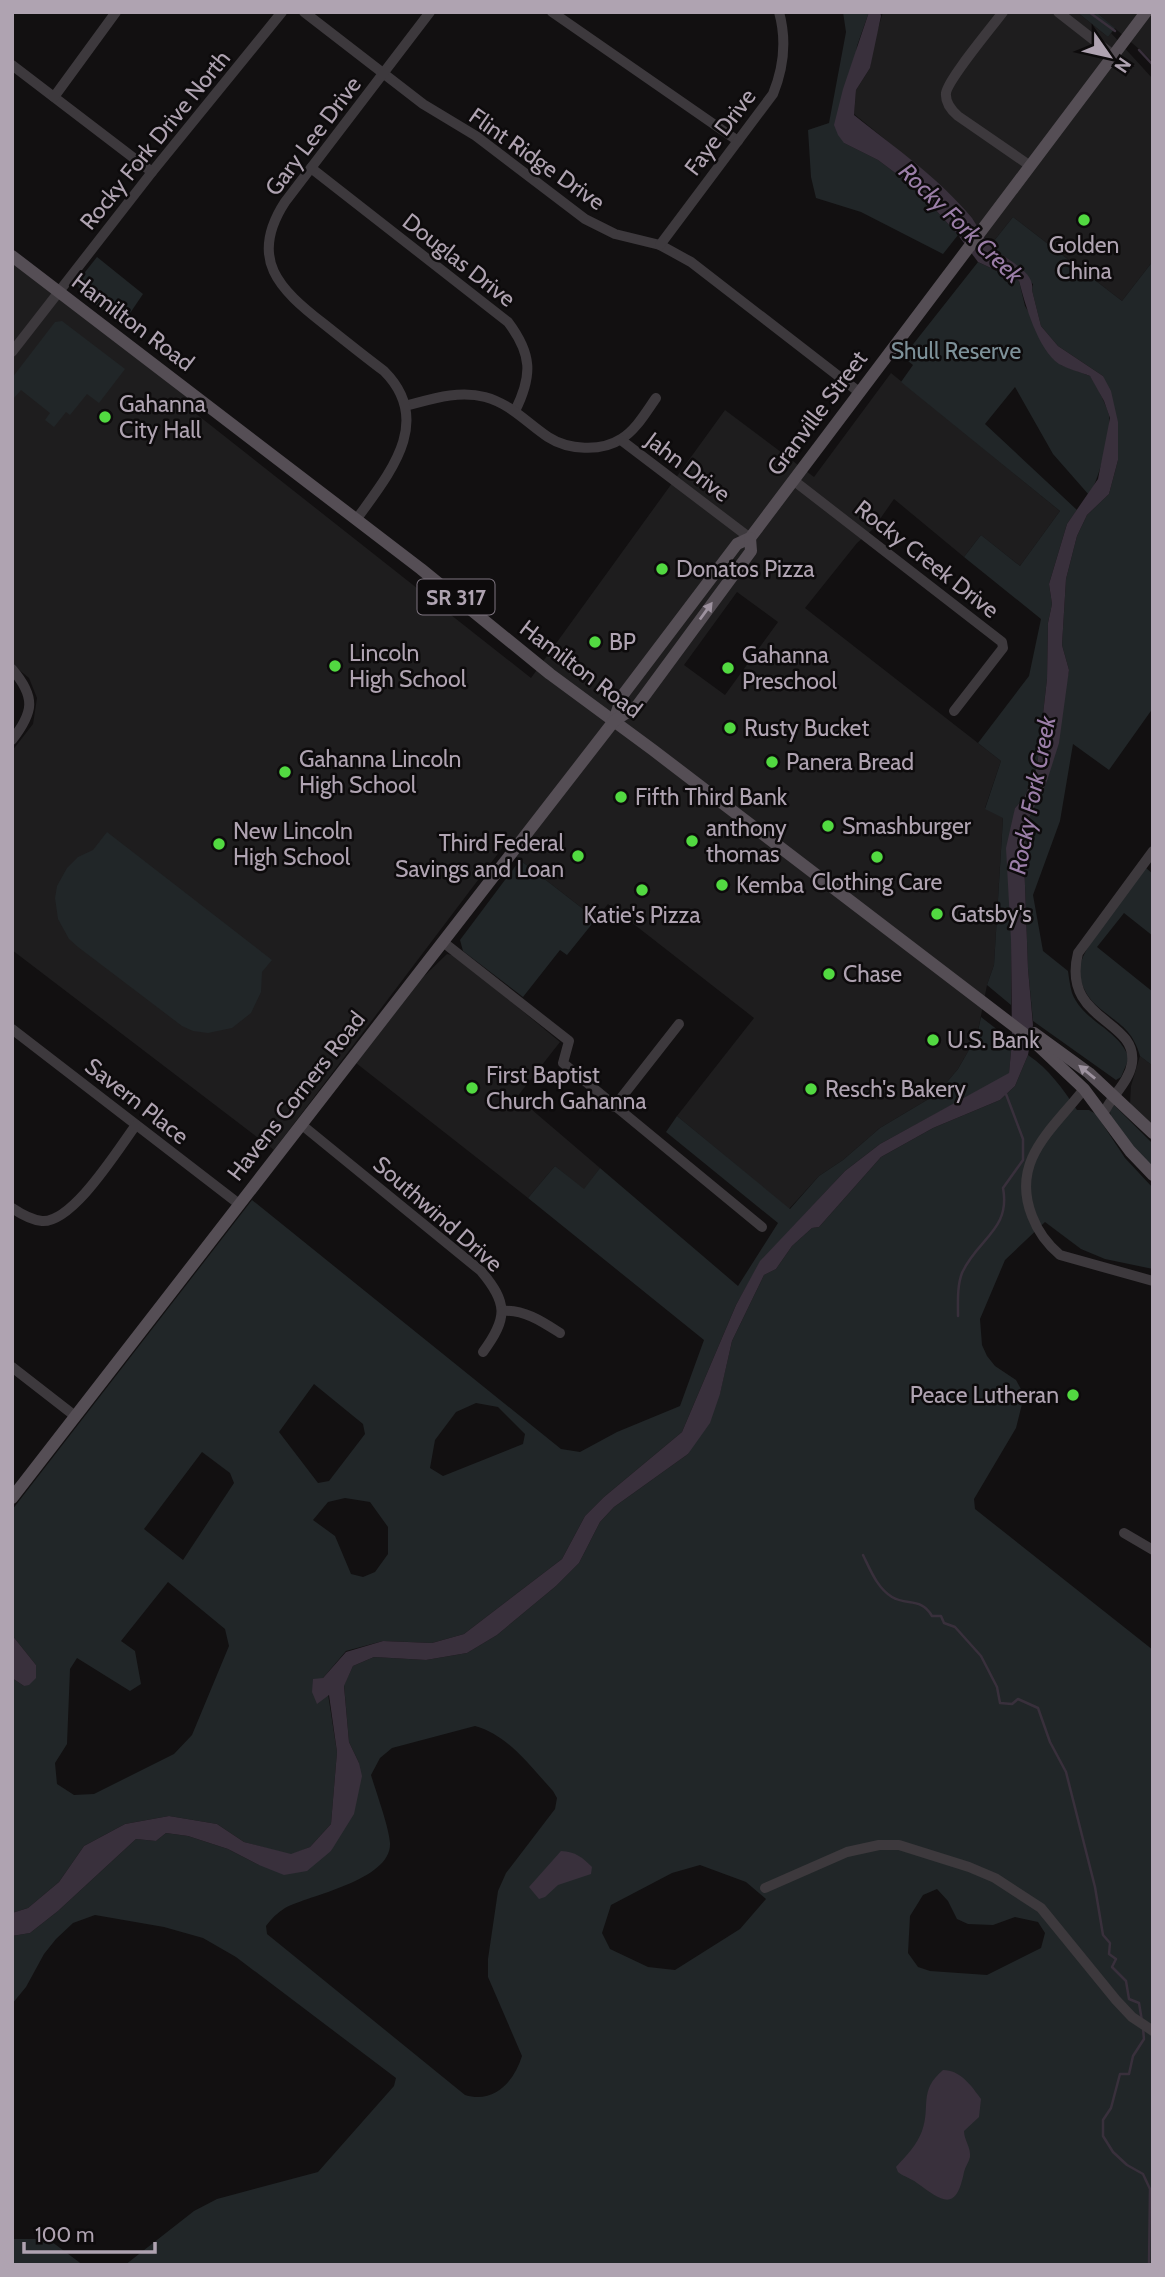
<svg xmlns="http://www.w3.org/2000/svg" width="1165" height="2277" font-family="Cabin,sans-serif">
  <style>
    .built { fill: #1e1d1e; fill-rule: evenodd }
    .green { fill: #212628; fill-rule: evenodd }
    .water { fill: #39303c }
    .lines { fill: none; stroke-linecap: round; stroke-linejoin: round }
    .stream { stroke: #39303c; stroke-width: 2.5 }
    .minor { stroke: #3d393d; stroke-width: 10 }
    .major { stroke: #554e55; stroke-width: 12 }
    .oneway { fill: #9d929f }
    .poi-dot { fill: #52d941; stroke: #0d0b0c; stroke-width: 2.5 }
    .labels { text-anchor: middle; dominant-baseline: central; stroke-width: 5; stroke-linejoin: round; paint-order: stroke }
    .shield { fill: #0d0b0c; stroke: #7e7580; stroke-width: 2 }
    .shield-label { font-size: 21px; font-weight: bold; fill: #afa3b1 }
    .street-label { font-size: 23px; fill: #afa3b1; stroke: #0d0b0c }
    .poi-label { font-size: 23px; fill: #afa3b1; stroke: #0d0b0c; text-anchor: start }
    .park-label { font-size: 23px; fill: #7d9199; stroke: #0d0b0c }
    .water-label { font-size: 24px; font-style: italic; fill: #9b7ea8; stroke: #0d0b0c }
  </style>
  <rect width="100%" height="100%" fill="#121011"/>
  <!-- built -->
  <g class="built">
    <path d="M883,12H1077L1108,37L1111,33L1153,79V261L1122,301L1013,217L990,246L971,218L903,154L854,114L856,90L870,68L874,42Z"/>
    <path d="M1096,12H1153V62L1139,49Z"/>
    <path d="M12,251L199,396L190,409L531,678L725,410L814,477L891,373L1060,511L1020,566L981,535L964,557L894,499L873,529L857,543L805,608L1001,761L985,808L1003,817L994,965L987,985L977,1036L958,1069L937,1094L880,1128L843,1160L819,1176L789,1209L677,1116L754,1018L608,904L596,919L503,847L274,1150L12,950V751L33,724L37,698L29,678L12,664ZM737,592L778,622L725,695L684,665Z"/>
    <path d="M447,954L456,956L560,1042L517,1097L600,1168L584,1190L555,1166L528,1198L356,1063L418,982Z"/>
    <path d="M1140,1056L1153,1066V1129L1130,1104L1131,1086Z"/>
  </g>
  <!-- green -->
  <g class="green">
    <path d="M843,12H869L857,46L844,143L878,160L918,190L958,235L943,254L861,212L816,198L811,177L808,130L829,123L846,32Z"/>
    <path d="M1077,12H1096L1115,28L1108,37Z"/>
    <path d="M1013,217L1122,301L1153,261V708L1109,770L1073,744L1060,821L1033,895L1043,951L1068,971C1069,978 1070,986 1072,993C1084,1023 1118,1028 1129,1058L1121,1077L1116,1080L1033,1021L1028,969L1024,858L1028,820L1046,784L1069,670L1062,645L1066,579L1077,536L1087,515L1109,494L1118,460L1103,376L1058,346L1041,326L1032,290L1033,284L990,246Z"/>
    <path d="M97,257L143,294L122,325L79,291L78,281Z"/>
    <path d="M978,262L1019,281L1025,306L1061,365L1090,376C1095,382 1107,406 1109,415C1112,430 1098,483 1089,495L1053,454L1015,387L985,424L1077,510L1067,524L1049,584L1052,604L1048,623L1047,679L1037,767L1024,798L1015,808L1011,940V1005L987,985L994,965L1003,818L985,809L1001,761L978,743L1029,676L1041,619L964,557L981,535L1020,566L1060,511L901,382L913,365L903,357Z"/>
    <path d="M62,321L125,369L99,403L87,394L70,415L66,412L54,427L45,420L50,413L21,390L14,398L12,397V378L55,322Z"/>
    <path d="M107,832L272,960L262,972L261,992L251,1013L232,1028L208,1033L193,1031L182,1026L78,947L69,939L58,919L55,898L57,886L67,868L78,857L93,850Z"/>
    <path d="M520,860L596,919L567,955L560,950L523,997L463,951L460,940Z"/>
    <path d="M1146,868L1153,874V936L1124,913L1097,947L1153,992V1066L1140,1056C1132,1027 1116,1023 1096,1005C1086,996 1078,980 1080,966C1085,942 1130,890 1146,868Z"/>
    <path d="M981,1017L1012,1041L1009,1074L880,1144L845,1171L761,1261L736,1305L682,1432L604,1497L585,1516L562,1559L464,1634L432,1643L383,1641L346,1651L323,1678L317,1703L328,1694L337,1752L331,1824L310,1847L291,1855L244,1842L217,1824L169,1816L125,1824L84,1846L59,1882L28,1908L12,1913V1678L24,1686L36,1665L12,1635V1510L252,1200L561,1449L580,1452L617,1432L680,1406L704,1340L528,1198L555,1166L584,1189L600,1168L738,1286L778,1223L666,1132L677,1116L790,1209L819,1176L843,1160L880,1128L937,1094L958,1069L977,1036ZM314,1384L363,1424L365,1434L329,1481L318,1483L279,1432ZM476,1403L498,1407L525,1434L523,1444L443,1476L430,1468L435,1440L456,1412ZM202,1452L230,1473L234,1483L183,1560L144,1529ZM345,1498L370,1502L388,1527V1554L375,1572L363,1577L351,1574L335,1536L313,1520L328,1502ZM168,1582L225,1629L229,1646L192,1735L174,1754L94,1794L74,1795L57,1784L55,1763L67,1744L70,1669L77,1658L130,1691L141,1684L135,1651L121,1641Z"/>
    <path d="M1028,1055C1049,1069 1063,1089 1077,1110H1089L1096,1114L1125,1158L1153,1188V1269L1105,1259L1081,1249L1045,1222L1005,1260L980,1319L982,1345L987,1356L995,1366L1016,1380L1022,1391V1404L1016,1428L974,1499L975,1509L1153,1650V2265H125L194,2211L217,2199L318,2172L394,2086L396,2078L236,1957L203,1938L164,1927L95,1915L73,1923L56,1939L44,1954L26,1987L12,2004V1936L30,1933L58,1911L136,1839L156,1841L166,1833L188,1836L228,1849L259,1865L331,1851L359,1763L349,1742L344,1685L353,1666L374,1657L426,1660L467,1653L497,1635L556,1586L579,1563L600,1522L614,1507L688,1454L720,1393L732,1341L764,1275L776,1269L792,1246L812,1228L819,1227L881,1157L933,1128L1000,1100L1015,1086ZM475,1726C508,1735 530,1766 553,1791L557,1798L555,1809L506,1873L498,1891L488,1959V1977L522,2056C514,2082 494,2104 465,2095L267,1934L266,1926C271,1919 277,1913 285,1908C310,1895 392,1880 390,1843C389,1827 376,1792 371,1775L380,1758L392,1748ZM700,1865L746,1882L766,1899L740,1929L675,1970L648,1967L610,1949L602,1933L611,1905L672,1873ZM937,1889L948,1901L957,1919L968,1924L993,1925L1015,1917L1038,1922L1045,1933L1041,1948L987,1975L930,1971L918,1967L908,1953L910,1916L923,1895Z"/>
    <path d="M1114,1105L1153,1144V1174L1111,1120L1110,1111Z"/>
    <path d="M12,2239H48L83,2265H12Z"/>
  </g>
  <!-- water -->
  <g class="water">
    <path d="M869,12H880L881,16L870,68L856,90L854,115C894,147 939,178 972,218C978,227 983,237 990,245C1001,258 1036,270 1032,290L1041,326L1058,346L1103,376L1111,391L1118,422V460L1109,494L1087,515L1077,536L1066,579L1062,645L1069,670L1059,743L1046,784L1028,820L1024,858L1028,969L1033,1025L1028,1055L1015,1086L1000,1100L933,1128L881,1157L819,1227L812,1228L792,1246L776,1269L764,1275L732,1341L720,1394L710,1423L688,1454L614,1507L600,1522L579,1563L556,1586L497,1635L467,1653L426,1660L374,1657L353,1666L344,1686L349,1742L359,1763L362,1776L354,1814L331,1851L307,1871L284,1875L259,1865L228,1849L188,1836L166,1833L156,1841L136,1839L58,1911L30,1933L12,1936V1913L28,1908L59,1882L84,1846L125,1824L169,1816L217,1824L244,1842L291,1854L310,1847L331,1824L337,1752L329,1695L317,1704L312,1692L313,1679L323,1678L346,1652L383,1641L432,1643L464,1634L562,1559L585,1516L604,1497L682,1432L736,1305L760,1261L845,1171L880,1144L1009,1073L1012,1041L1011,940L1006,848L1015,808L1024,798L1037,767L1047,679L1048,623L1052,604L1049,584L1067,524L1098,479L1110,418L1104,401L1090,376C1080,372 1068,369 1059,364C1038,350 1025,304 1019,281L978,262L958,235L918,190L878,160L844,143L838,135L834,125L843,89Z"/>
    <path d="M12,1635L36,1665V1678L29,1685L24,1686L12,1678Z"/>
    <path d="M561,1851C576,1852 582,1857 592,1867L591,1874L558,1885L545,1897L539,1899L529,1887Z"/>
    <path d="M943,2070C960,2070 971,2085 981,2099L979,2117L964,2131C964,2140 971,2147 970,2157C969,2162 965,2167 964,2172C956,2213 942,2201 917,2183C911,2178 904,2177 898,2172L896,2167C906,2156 917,2145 922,2131C931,2107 918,2091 943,2070Z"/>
  </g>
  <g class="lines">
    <!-- stream -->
    <g class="stream">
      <path d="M1089,12L1115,31"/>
      <path d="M1139,50L1153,65"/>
      <path d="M958,1316C958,1302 957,1286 962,1273C977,1239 1011,1230 1003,1188L1023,1160V1139L1006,1094"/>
      <path d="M863,1555C870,1569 877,1588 892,1597C907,1606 921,1597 932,1616H941L944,1623L955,1627L981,1656L997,1687L1000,1703L1012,1704L1018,1699L1038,1708L1050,1742L1066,1772L1095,1887L1103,1935L1110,1943L1109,1954L1116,1959L1112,1967L1126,1981L1129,1999L1139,2003L1142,2021"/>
      <path d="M1143,2028L1144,2039L1133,2056L1129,2074H1120L1111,2108L1103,2120V2136L1113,2152L1127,2165L1143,2174L1150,2189L1149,2265"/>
    </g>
    <!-- minor -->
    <g class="minor">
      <path d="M304,12L423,104L476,136L585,219L615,234L660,245L691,262L859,392"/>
      <path d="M552,12L738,141"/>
      <path d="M1003,12C992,27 948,79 946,93C945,103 951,110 958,116L1029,165"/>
      <path d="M1058,12L1113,55"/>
      <path d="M12,65L152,172"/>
      <path d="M54,97L116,12"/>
      <path d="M311,168L508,322C532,354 533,375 515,411"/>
      <path d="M660,245L773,94C784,67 787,41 779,12"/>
      <path d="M12,352L152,172L282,12"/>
      <path d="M405,406C432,399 458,390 485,397C511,404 527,423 548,437C568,450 601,452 621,439C636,430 646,412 656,398"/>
      <path d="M621,440L750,538"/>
      <path d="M793,480L1002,642L1003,648L954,711"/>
      <path d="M356,520C388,475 435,422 384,371C364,356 344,340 324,324C279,289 248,259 285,202L430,12"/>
      <path d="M12,669C36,697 34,712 12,740"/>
      <path d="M443,942L569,1041L563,1063L762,1227"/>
      <path d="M12,1029L239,1204"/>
      <path d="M1084,1089C1053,1129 1010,1160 1032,1216C1038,1232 1047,1244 1060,1255L1153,1281"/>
      <path d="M614,1107L679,1024"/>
      <path d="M1103,1115C1110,1097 1129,1083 1132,1063C1138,1019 1061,1021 1078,953L1153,851"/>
      <path d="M302,1125L481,1271C508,1303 508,1318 483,1352"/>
      <path d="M12,1208C21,1214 31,1220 42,1221C73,1223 118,1149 136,1125"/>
      <path d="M502,1311C524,1309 543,1322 560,1333"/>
      <path d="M12,1367L75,1416"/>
      <path d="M1124,1533L1153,1550"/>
      <path d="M765,1888L847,1852L879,1845H899L969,1867L995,1878L1041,1908L1116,2000L1132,2017L1153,2031"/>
    </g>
    <!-- major -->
    <g class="major">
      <path d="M12,256L421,569L550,674L653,750L1031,1039L1084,1089L1130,1151L1153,1175"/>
      <path d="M614,721L622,696L737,544L750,538L1146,12"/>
      <path d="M1034,1033L1089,1073L1153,1133"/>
      <path d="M12,1498L614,721L637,706L751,551L750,538"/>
    </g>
  </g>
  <!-- one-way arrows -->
  <defs><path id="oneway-solid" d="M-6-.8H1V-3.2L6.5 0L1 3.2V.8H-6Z" transform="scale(1.75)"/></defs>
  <g class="oneway">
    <use href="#oneway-solid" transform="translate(706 611) rotate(-54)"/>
    <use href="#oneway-solid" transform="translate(1087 1072) rotate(-141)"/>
  </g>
  <!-- markers -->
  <g class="poi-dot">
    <circle cx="1084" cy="220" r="7"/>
    <circle cx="105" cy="417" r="7"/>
    <circle cx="662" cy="569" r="7"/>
    <circle cx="595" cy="642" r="7"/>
    <circle cx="335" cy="666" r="7"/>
    <circle cx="728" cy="668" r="7"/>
    <circle cx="730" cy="728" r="7"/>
    <circle cx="772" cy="762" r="7"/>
    <circle cx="285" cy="772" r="7"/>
    <circle cx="621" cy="797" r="7"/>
    <circle cx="828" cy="826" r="7"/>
    <circle cx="692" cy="841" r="7"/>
    <circle cx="219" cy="844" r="7"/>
    <circle cx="578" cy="856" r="7"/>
    <circle cx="877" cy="857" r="7"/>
    <circle cx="722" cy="885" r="7"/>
    <circle cx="642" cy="890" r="7"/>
    <circle cx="937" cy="914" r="7"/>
    <circle cx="829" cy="974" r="7"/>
    <circle cx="933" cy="1040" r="7"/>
    <circle cx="472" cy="1088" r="7"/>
    <circle cx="811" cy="1089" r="7"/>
    <circle cx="1073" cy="1395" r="7"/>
  </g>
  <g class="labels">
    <!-- shield labels -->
    <rect class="shield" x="417.5" y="579.5" width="77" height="35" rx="5"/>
    <g class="shield-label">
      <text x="456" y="597">SR 317</text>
    </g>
    <!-- street labels -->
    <g class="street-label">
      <text transform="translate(720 132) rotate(-53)">Faye Drive</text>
      <text transform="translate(313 136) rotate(-53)">Gary Lee Drive</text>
      <text transform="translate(155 140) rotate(-51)">Rocky Fork Drive North</text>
      <text transform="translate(537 159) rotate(35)">Flint Ridge Drive</text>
      <text transform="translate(459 260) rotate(38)">Douglas Drive</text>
      <text transform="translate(133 322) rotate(37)">Hamilton Road</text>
      <text transform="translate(817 413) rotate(-53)">Granville Street</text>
      <text transform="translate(688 467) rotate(37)">Jahn Drive</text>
      <text transform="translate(927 559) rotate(38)">Rocky Creek Drive</text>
      <text transform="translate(581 669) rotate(37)">Hamilton Road</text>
      <text transform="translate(296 1096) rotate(-52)">Havens Corners Road</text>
      <text transform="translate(137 1101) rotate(38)">Savern Place</text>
      <text transform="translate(438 1214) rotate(41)">Southwind Drive</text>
    </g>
    <!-- poi labels -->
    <g class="poi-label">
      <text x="1084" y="245" text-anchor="middle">Golden<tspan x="1084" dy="26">China</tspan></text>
      <text x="119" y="404">Gahanna<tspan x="119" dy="26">City Hall</tspan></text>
      <text x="676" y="569">Donatos Pizza</text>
      <text x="609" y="642">BP</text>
      <text x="349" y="653">Lincoln<tspan x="349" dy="26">High School</tspan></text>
      <text x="742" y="655">Gahanna<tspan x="742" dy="26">Preschool</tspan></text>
      <text x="744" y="728">Rusty Bucket</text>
      <text x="299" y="759">Gahanna Lincoln<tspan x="299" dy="26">High School</tspan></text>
      <text x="786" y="762">Panera Bread</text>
      <text x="635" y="797">Fifth Third Bank</text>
      <text x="842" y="826">Smashburger</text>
      <text x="706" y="828">anthony<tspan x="706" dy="26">thomas</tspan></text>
      <text x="233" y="831">New Lincoln<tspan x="233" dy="26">High School</tspan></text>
      <text x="564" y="843" text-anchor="end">Third Federal<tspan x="564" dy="26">Savings and Loan</tspan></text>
      <text x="877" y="882" text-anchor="middle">Clothing Care</text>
      <text x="736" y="885">Kemba</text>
      <text x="951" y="914">Gatsby's</text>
      <text x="642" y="915" text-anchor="middle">Katie's Pizza</text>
      <text x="843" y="974">Chase</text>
      <text x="947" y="1040">U.S. Bank</text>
      <text x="486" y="1075">First Baptist<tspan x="486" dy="26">Church Gahanna</tspan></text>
      <text x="825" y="1089">Resch's Bakery</text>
      <text x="1059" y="1395" text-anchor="end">Peace Lutheran</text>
    </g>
    <!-- park labels -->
    <g class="park-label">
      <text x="956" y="351">Shull Reserve</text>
    </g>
    <!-- water labels -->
    <g class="water-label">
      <text transform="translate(961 223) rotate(44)">Rocky Fork Creek</text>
      <text transform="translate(1032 795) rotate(-79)">Rocky Fork Creek</text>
    </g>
  </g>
  <!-- border -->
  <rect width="1165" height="2277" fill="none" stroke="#afa3b1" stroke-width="28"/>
  <!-- north arrow -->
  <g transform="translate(1109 56) rotate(124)" stroke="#0d0b0c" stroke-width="5" paint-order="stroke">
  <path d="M0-5L12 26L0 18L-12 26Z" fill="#afa3b1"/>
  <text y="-10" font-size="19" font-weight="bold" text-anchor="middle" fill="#afa3b1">N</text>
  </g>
  <!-- scale -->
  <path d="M24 2242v10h131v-10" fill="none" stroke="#afa3b1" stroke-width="3.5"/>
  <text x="35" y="2242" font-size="21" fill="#afa3b1" stroke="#0d0b0c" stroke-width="5" paint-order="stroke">100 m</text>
</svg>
